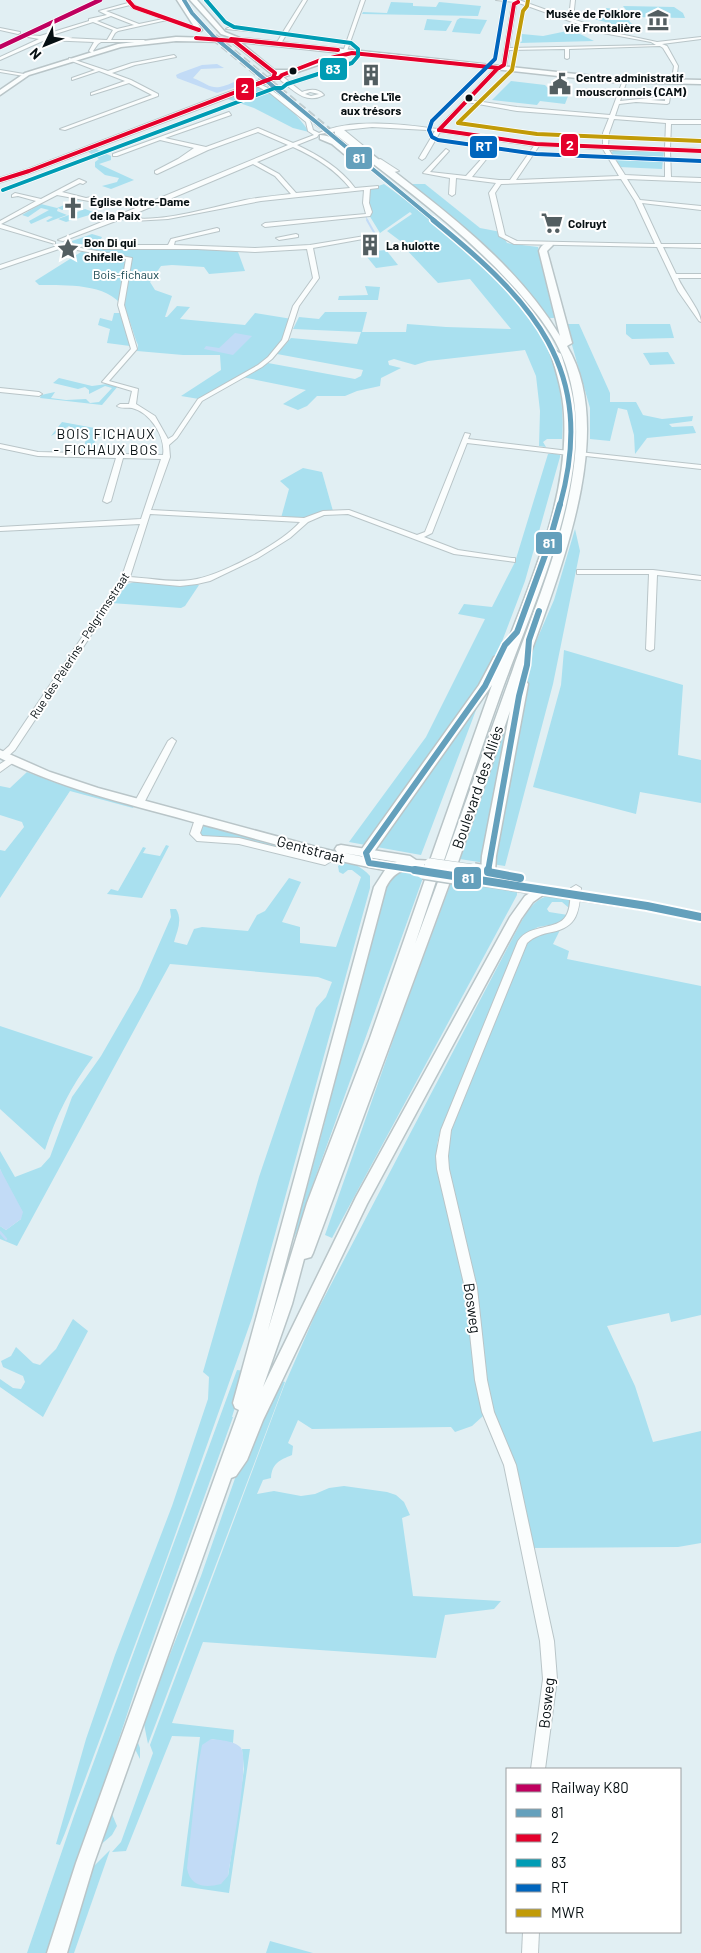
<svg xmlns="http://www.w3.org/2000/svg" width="701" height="1953" font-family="Barlow,sans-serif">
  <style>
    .green { fill: #a9e0ef }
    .water { fill: #c2dbf6 }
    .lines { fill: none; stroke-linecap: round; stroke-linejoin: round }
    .stream-far2 { stroke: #c2dbf6; stroke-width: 1 }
    .stream-far1 { stroke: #c2dbf6; stroke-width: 2 }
    .stream { stroke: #c2dbf6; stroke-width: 2.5 }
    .highway-tunnel { stroke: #c0ced1; stroke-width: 8; stroke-dasharray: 8 4; stroke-linecap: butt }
    .minor-casing { stroke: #b9c5c8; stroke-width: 2 }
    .major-casing { stroke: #b9c5c8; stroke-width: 3 }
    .highway-casing { stroke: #b9c5c8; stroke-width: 3 }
    .minor { fill: #fafdfd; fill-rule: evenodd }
    .major { fill: #fafdfd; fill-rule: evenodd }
    .highway { fill: #fafdfd; fill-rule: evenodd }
    .major-bridge-far1-casing { stroke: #b9c5c8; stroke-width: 12; stroke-linecap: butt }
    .major-bridge-casing { stroke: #b9c5c8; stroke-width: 16; stroke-linecap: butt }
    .major-bridge-far1 { stroke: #fafdfd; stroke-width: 11 }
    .major-bridge { stroke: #fafdfd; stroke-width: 13 }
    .bus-1-far3-casing { stroke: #fff; stroke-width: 5.5 }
    .bus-1-far2-casing { stroke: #fff; stroke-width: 8 }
    .bus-1-far1-casing { stroke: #fff; stroke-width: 9 }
    .bus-1-casing { stroke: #fff; stroke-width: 12 }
    .bus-2-casing { stroke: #fff; stroke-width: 5.5 }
    .bus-3-casing { stroke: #fff; stroke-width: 5.5 }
    .bus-4-casing { stroke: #fff; stroke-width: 5.5 }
    .bus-5-casing { stroke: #fff; stroke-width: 5.5 }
    .bus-1-far3 { stroke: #64a0bc; stroke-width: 4 }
    .bus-1-far2 { stroke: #64a0bc; stroke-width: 5 }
    .bus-1-far1 { stroke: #64a0bc; stroke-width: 6 }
    .bus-1 { stroke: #64a0bc; stroke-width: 8 }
    .bus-2 { stroke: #e4002b; stroke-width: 4 }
    .bus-3 { stroke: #009cb4; stroke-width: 4 }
    .bus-4 { stroke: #0065bd; stroke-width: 4 }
    .bus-5 { stroke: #c19b08; stroke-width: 4 }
    .rail-1-casing { stroke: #fff; stroke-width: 6 }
    .rail-1 { stroke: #bf005f; stroke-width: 4.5 }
    .bus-dot { fill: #071013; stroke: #fff; stroke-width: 2 }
    .labels { text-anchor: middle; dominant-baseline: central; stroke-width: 4; stroke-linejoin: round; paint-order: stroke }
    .far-poi-label { font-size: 12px; font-weight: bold; fill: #071013; stroke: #fff; text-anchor: start }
    .far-park-label { font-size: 12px; fill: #184752; stroke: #fff }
    .far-street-label { font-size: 12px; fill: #071013; stroke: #fff }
    .far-neighbourhood-label { font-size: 14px; letter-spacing: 1px; fill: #071013; stroke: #fff }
    .street-label { font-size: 15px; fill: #071013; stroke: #fff }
    .line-badge { stroke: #fff; stroke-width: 2 }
    .badge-label { font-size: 14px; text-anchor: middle; font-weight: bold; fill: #fff }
  </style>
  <rect width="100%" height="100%" fill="#e1eff3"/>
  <!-- green -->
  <g class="green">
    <path d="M391,2L413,3V6L436,7L439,2L481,6L478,16L362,14L363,12L387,13Z"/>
    <path d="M623,6L674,7L683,13L685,18L632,17Z"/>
    <path d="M606,8L624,10L630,22L638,29C624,28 609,23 594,19L598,12Z"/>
    <path d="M460,18L487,20L480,34L452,32L457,20Z"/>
    <path d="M427,19L452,21L446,31L424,30Z"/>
    <path d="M572,30L594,41L520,43L522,41V34L543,36Z"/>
    <path d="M511,81L545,85L548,88L570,91L565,104L540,101L537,105L492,100Z"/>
    <path d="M254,87C271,87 301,118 309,132L293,128L254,108L225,98Z"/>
    <path d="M94,148L111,156V160L99,164L134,180L111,189L102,186L117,182L119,178L105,175L95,167V162L99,159L87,151Z"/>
    <path d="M614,150L664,151L662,169L619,167L611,153Z"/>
    <path d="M384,184C436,221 501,277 537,330C558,361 565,403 562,439H547L543,442L546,447L539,446L540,411L536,376L525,350L428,361L415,365L394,359L388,361L389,365L401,368L381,378L380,386L357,391L345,396H317L307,406L298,410L283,404L306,390L242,377L268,363L355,379L361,376L363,370L277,354L291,338L357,344L361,332L293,329L299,317L319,319L325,312H367L362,332H406L407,324L446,327L511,329L470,279L438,283L404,247L441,248L438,244L403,243L387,231L412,214L410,212L380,233L369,215L372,211L368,203L370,189Z"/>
    <path d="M406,184H425L480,228L501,232L507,243L538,247L556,318H549L522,283L477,242Z"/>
    <path d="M76,200L83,202L62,210L58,208L57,211L67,215L48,222L46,221L53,217L49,216L31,224L29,221L49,210L41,208L28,217L22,215L41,204L57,208Z"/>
    <path d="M85,209L96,213L66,222L58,219Z"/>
    <path d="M92,234L102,237L98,245H76L72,242V241Z"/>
    <path d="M89,247C139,250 188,246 238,252L245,271L209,274L204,267L172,265L161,266L150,282L155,290L172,296L165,317H167L177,306L190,307L180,319L245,325L255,313L292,319L279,346L264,362L199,399L181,396L221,370L220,355H183L137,351L138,345C133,334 130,318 124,308C106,282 67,286 39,285L35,281Z"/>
    <path d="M386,250L398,265L376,268L363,252Z"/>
    <path d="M365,286L380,287L378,300H338L339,296L368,295Z"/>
    <path d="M114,313H120L130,346L107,343L110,329L98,325L100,318L112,321Z"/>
    <path d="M566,324H579L610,393V402H636L643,415L662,419L693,416L692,421L669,424L672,427L693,426L696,433L647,438L635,454L634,435L627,410L618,408L610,441L590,439V408Z"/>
    <path d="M626,324H670L674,338L632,339L626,334Z"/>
    <path d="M668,352L675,364L650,365L643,353Z"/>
    <path d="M59,378L92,386L107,384L118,386L102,405L40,398L41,395L55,392L51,398L66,400L86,399L90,403L99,402L112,388L105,386L89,394V390L85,387L78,389L53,383Z"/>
    <path d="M62,422L100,429L90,453H65V451L83,448L87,437L69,426L51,436Z"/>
    <path d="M553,453L560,455V457L525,581L421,855L349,842L426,737L485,619L458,614L464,604L492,607L515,562L548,454Z"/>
    <path d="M303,468L322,472L333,511L302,519L281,518L289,489L280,481Z"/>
    <path d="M575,529L580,551L553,684L505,866L453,858L489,750L554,600Z"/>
    <path d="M137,581L199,585L185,606L181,608L111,603L128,584Z"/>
    <path d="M564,650L683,685L678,755L701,760V803L640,792L636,814L533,787L561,685Z"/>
    <path d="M27,772L59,784L134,806L133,808L70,791L0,898V850L5,851L24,827L22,822L0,815V786L10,788Z"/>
    <path d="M202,825L337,860L336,863L254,843L201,838L197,829Z"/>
    <path d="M166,845L169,846L142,898L107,894L111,889L118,891L143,847L146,848L143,853L160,856Z"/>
    <path d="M343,862C354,863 362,867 370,876V888L252,1318L163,1569L65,1833L60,1845L56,1844L86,1739L115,1655L172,1506L208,1399L209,1377L203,1372L259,1177L316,1008L326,997L332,982L318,977L170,964L17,1246L0,1239V1226L6,1230L21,1219L0,1169V1151L15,1177L41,1167L50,1157L72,1097L101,1056L139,990L171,917L170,909H176C183,920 177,931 174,942L187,945L194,929L202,927L248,931L257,915L265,911L289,878L301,882L282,922L300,927V943L336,947L361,877L352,870H348L343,874L339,872L338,866Z"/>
    <path d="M399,871L424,875L304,1209L305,1212L292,1243L320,1140L385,886L392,873Z"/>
    <path d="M452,880L511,889L517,892V895L332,1238L325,1235L398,1026Z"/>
    <path d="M547,896L569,899L571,904L569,908L562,902H552L547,909L549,912L568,915L562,923L538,927L524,935L440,1132L437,1144L454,1224L483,1416L472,1426L455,1432L451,1427L312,1429L298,1420L288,1443L293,1446L292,1455C280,1460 272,1463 271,1478L263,1480L257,1494L274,1491L301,1496L315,1494L329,1488L344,1486L387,1492L396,1495L404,1502L410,1515L402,1518L413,1596L501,1601L494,1609L445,1615L436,1658L203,1642L172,1723L234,1730L233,1743L211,1739L228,1876L244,1769L242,1749H250L229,1893L181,1886L200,1737L172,1736L126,1851L112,1852L121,1842L153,1753L150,1745L284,1386L315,1315L521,922C528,910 533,901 547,896Z"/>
    <path d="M560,930L553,944L569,951L567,959L701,986V1315L671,1322L669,1313L607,1326L635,1386L653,1442L701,1431V1543L678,1547L531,1548L489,1403L450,1180L447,1146L452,1129L528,941L540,933Z"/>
    <path d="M0,1026L93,1057C71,1086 56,1116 45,1150L0,1109Z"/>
    <path d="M73,1319L88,1331L43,1417L0,1387V1379L13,1388L21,1389L25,1382L23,1376L3,1367L1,1361L11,1356L16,1347L33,1363L40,1365L56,1349Z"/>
    <path d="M237,1370L246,1371L232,1417H233L138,1681L94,1815L46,1953H27L74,1816Z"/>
    <path d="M277,1380L285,1382L148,1744L144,1724L151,1702L201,1576L240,1464Z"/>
    <path d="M137,1740L140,1748V1759L135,1749L112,1814L117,1826L112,1835L98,1847Z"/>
    <path d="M110,1850L74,1953H65L92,1868Z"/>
    <path d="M270,1941L313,1953H266Z"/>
  </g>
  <!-- water -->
  <g class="water">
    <path d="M217,64L224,68L201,69L193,78C212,86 212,92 234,82L242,85L217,93L177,78L176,75L180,73L202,65Z"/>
    <path d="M235,333L252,336L233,355L204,349L206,346L219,348Z"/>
    <path d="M0,1169L23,1212L21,1219L6,1230L0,1226Z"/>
    <path d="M211,1739C219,1740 236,1741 241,1748C250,1763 231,1854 228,1876L221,1884C205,1888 190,1887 187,1868L198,1766L202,1745Z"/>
  </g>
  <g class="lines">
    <!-- stream-far2 -->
    <path class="stream-far2" d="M366,217L368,221"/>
    <!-- stream-far1 -->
    <path class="stream-far1" d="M367,220L375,234"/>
    <!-- stream -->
    <path class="stream" d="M0,1232L6,1239"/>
    <!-- highway-tunnel -->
    <path class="highway-tunnel" d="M214,37L332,134"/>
    <!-- minor casing -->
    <g class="minor-casing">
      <g id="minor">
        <path d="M126,0H130L136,6L201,30L197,31L167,20L118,31L115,33L111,40H145L143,42H101L98,44L93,51L94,52L92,53L89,51L94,42L45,40L0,60V57L39,39L28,37V35L40,36L89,21V19L107,15L99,11L128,3ZM130,5L132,8L163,19L139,24L106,11ZM111,16L134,25L117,29L97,21ZM93,22L113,30L107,40L46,37Z"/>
        <path d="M303,0H307L280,45L276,44L282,34L226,29L228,28L283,32Z"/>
        <path d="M361,0H365L347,51L343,52Z"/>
        <path d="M496,0H519L569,18L571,0H575L573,19L606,31L657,42L701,37V39L662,44L667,46L678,66L676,80L674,81L672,80L674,66L663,48L660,46L569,49V58L567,59L565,58V49L509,50L506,66L499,70L469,100L517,107L610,115L623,80L625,79L627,80L620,101L668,96L670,97L669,103L667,104L636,102L619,104L615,116L669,120H701V124H671L670,148L701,149V153L670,151L671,177L701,178V182L627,179L640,200L701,206V210L642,203L661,244H701V248L663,247L676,274H701V278H678C683,290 701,311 701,322L699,321L678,291L657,247L514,244L499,236L489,193L496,183L456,178L455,194L452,196L449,194L450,178L423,173L446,149L449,151L448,152L430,172L466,176L485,155L488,157L472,177L499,180H510L534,146L440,132L425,158L422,160L419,158L435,131L427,130L372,127L344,130L366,148V150L364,151L339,131L319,134L317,137L297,145C320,156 340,168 355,188L378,186V188L370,189L369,203L372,212L370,216L265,227L262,225L265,223L366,214L363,203L364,190L261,201L168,219L133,221L121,219L63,241L58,240L288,145L258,132L208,150L157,174L155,173V171L178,159L194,148L160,140L117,156H113V154L229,112L231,115L165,138L206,147L258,128L293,143L314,135L308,131L306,122L270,93L255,85V83C267,84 300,110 309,119C311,122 312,126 313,130L319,133C351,118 402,124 437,129L495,68L502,64L512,4L515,2ZM519,3L603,33L651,42L656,45L509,48L516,5ZM665,99V101L651,100ZM467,102L517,111L609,118L603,133V146L533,142L441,129ZM614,119L666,123L665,148L608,146L609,133ZM539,146L603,149L619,176L516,180ZM293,147C315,157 335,169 350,188L296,193L279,174L257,162ZM609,150L665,151V177L625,175ZM253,164L275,176L291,194C275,196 260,197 245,200C212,207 159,224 127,217ZM621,179L635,201L655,244L517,241L505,235L495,193L501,184Z"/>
        <path d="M0,28L20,32V33L18,34L0,30Z"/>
        <path d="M174,55L176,57L135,65L112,73L131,80L158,94V96L65,130L60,129L152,95L129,83L91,95V93L125,81L99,71L72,80V78L95,70L69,60V58L108,71L132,63Z"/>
        <path d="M0,70L24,74L26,75L24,76L0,72Z"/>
        <path d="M278,76H282L302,92C310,89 318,88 324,95C305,105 293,90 278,78ZM310,92L319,94L311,96L305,94Z"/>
        <path d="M380,159L382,160L399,171L394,172L378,162V160Z"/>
        <path d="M79,179L86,182L83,184L80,183L62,192L86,198L92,197L93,198L89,201L57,195L1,224L55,242V244L0,228V221L36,201L18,196L12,197V195L15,193L41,199Z"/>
        <path d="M217,228L219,229V231L175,241L174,245L255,248L310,245L371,235L374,237L313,248L319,278L299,306L288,340L272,359L262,367L202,401L177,438L169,445L170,457L151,510L304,518L323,511L349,510L417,535L425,532L465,433L470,434L468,439L569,451L572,453L569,455L467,443L432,533L424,537L458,550L512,558H515V562L454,554L348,514L324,515L308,522L290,538L258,558L210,581L197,584L180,586L127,581L15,750L6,758H0V754L9,746L121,579L140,524L0,531V527L141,519L161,459L123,458L111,501L107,503L103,501L116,458L38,456L0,448V444L38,452L163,455C166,437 150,412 132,408C126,407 122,409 117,406L120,404H129L132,391L102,382L131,349L118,305L126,259L77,250L66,244L69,242L81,248L132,258L124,305L137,349L109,381L138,389L136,404L155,416L168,439L173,436L198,399L258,365L268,357L282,340L293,306L313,278L307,249L255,252L197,249H103L100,247L103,245H168L171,239ZM150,514L300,522C282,543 219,577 191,580C171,583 150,578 130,577Z"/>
        <path d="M296,234L298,235V237L279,240L276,238Z"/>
        <path d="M60,245L62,246V248L0,269V265Z"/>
        <path d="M0,388L39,392L42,394L39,396L0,392Z"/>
        <path d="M579,452L701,465V469L577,455V453Z"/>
        <path d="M577,570H653L701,576V580L657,575L654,649L650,651L646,649L649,574H577Z"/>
        <path d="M172,738L176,741L144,803L142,805H136L134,803L168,741Z"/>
        <path d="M11,757L15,760L14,762L0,772V764Z"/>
        <path d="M200,816L205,819L200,833L202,836L239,838L325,859L330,862L325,865L239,844L197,841L190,834L195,819Z"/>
        <path d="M576,885L581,888C579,911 578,927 552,932C542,934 535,936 527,943L451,1130L448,1156L449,1169L477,1288L487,1380L494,1412L516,1465L554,1641L557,1679L545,1769H531L543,1679L540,1641L504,1465L482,1412L475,1380L465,1288L437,1169L436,1156L441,1130L518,941C530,923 557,931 566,916C571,908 570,897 571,888Z"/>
        <path d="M523,1932H539L538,1953H522Z"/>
      </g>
    </g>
    <!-- major casing -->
    <g class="major-casing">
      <g id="major">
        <path d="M176,37L250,39L613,78L701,80V84L613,82L347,53V55L274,80L31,172L0,182V178L27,170L272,76V74L232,42L176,41L121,47L29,75L0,95V90L25,73L118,44ZM240,42L250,43L343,53L290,70H274Z"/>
        <path d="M0,750L50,772L98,788L320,848L337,852L335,849L337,846L341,845L410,856L416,860L434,861L435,865L440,869L415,944L442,871L448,867L454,871L313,1253L311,1257L304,1259L292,1304L263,1387L356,1197L510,917L525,896L530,893L461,882L455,878L457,875L461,874L647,902L701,913V921L647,910L543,895L533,902L521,919L367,1204L263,1420L247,1460L236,1476L231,1478L94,1863L67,1953H47L76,1863L239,1410L235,1408L233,1403L374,887L385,870C323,859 262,840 201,824C133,805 64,790 0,758ZM344,853L397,862L394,863ZM429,868L370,1038L307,1203L268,1330L386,887C396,868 408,868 429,868Z"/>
      </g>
    </g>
    <!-- highway casing -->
    <g class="highway-casing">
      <g id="highway">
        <path d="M177,0H183L202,30L201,31H197Z"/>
        <path d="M190,0H197L225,32L242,39V41L221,34Z"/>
        <path d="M335,130H341C418,192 508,250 560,336L539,251C541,245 546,242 552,243L553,245L547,251L572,343L567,346C621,436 552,590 521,680L526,681L528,684L496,856L495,872L493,875H483L481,872L482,856L510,711L455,871L453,874H443L441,871C465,805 488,738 512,672C545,577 603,455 562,355C554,336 540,317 526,301C472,236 401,186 335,134Z"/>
        <path d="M320,135C332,135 343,144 351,152L344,154L332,144L320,139Z"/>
        <path d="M556,351L561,354C567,373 573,392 575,413C582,502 531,610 501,693C480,751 461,810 441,869L439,872H429L427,869L492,685L371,856H361L359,853L361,850L479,685L494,657H502C531,580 569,498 564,414C563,393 557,374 551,354Z"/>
      </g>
    </g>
    <!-- minor -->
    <use href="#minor" class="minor"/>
    <!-- major -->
    <use href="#major" class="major"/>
    <!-- highway -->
    <use href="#highway" class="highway"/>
    <!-- major-bridge-far1 casing -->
    <g class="major-bridge-far1-casing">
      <path id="major-bridge-far1" d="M430,864L480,871"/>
    </g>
    <!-- major-bridge casing -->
    <g class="major-bridge-casing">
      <g id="major-bridge">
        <path d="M474,870L480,871"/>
        <path d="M423,872L461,878"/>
      </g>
    </g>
    <!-- major-bridge-far1 -->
    <use href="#major-bridge-far1" class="major-bridge-far1"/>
    <!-- major-bridge -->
    <use href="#major-bridge" class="major-bridge"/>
    <!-- bus-1-far3 casing -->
    <g class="bus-1-far3-casing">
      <path id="bus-1-far3" d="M184,0L192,13L214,37L435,221"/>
    </g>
    <!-- bus-1-far2 casing -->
    <g class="bus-1-far2-casing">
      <path id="bus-1-far2" d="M433,220C532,301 598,368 560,505"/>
    </g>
    <!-- bus-1-far1 casing -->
    <g class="bus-1-far1-casing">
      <g id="bus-1-far1">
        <path d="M423,871L369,863L366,853L485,686L505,645L517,632L547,550L560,504"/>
        <path d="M488,871L519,696L527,665L529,640L539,611"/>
      </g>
    </g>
    <!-- bus-1 casing -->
    <g class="bus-1-casing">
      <g id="bus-1">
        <path d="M415,870L647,906L701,917"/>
        <path d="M488,870V872L520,878"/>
      </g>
    </g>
    <!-- bus-2 casing -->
    <g class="bus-2-casing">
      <g id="bus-2">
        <path d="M128,0L134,7L199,30"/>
        <path d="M196,38L234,41L275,73L273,78L257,84"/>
        <path d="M231,39L338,50"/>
        <path d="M439,130L536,144L701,151"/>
        <path d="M439,130L497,69L504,65L514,4L518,2"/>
        <path d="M0,180L29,171L273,78H279L282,75L318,61L352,53L499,68"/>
      </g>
    </g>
    <!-- bus-3 casing -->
    <g class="bus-3-casing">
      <path id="bus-3" d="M3,190L275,88H282L287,84L352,63L358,56V49L351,43L234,27L225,22L206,0"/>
    </g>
    <!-- bus-4 casing -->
    <g class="bus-4-casing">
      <path id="bus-4" d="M505,0L495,59L432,121L429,130L432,137L438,140L536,154L701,161"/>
    </g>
    <!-- bus-5 casing -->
    <g class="bus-5-casing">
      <path id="bus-5" d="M528,0L527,6L523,11L512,70L458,123L537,134L701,141"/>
    </g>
    <!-- bus-1-far3 -->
    <use href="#bus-1-far3" class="bus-1-far3"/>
    <!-- bus-1-far2 -->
    <use href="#bus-1-far2" class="bus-1-far2"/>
    <!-- bus-1-far1 -->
    <use href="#bus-1-far1" class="bus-1-far1"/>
    <!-- bus-1 -->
    <use href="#bus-1" class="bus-1"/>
    <!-- bus-2 -->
    <use href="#bus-2" class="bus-2"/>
    <!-- bus-3 -->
    <use href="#bus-3" class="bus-3"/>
    <!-- bus-4 -->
    <use href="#bus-4" class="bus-4"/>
    <!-- bus-5 -->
    <use href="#bus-5" class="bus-5"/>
    <!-- rail-1 casing -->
    <g class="rail-1-casing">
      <path id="rail-1" d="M0,47L100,0"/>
    </g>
    <!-- rail-1 -->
    <use href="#rail-1" class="rail-1"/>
  </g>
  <!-- icons -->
  <defs>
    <g id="museum-bare" transform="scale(1.725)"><path d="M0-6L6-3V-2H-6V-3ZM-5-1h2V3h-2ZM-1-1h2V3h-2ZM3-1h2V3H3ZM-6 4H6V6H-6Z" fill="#535e61" stroke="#fff" stroke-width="2.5" paint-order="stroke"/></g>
    <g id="building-bare" transform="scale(1.725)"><path d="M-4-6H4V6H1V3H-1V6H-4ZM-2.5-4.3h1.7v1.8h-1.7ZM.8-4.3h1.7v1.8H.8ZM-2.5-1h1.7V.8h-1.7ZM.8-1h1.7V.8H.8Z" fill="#535e61" stroke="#fff" stroke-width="2.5" paint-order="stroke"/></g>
    <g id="civic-bare" transform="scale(1.725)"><path d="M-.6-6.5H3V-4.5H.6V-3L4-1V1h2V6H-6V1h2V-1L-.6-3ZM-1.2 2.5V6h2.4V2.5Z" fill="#535e61" stroke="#fff" stroke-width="2.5" paint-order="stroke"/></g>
    <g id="church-bare" transform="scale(1.725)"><path d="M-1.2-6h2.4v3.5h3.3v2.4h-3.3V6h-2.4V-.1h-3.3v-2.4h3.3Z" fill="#535e61" stroke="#fff" stroke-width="2.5" paint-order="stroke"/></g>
    <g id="supermarket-bare" transform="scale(1.725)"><path d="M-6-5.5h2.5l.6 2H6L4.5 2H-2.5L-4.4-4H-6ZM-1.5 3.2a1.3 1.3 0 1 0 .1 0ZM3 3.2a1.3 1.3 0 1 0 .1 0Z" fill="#535e61" stroke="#fff" stroke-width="2.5" paint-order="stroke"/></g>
    <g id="sight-bare" transform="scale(1.725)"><path d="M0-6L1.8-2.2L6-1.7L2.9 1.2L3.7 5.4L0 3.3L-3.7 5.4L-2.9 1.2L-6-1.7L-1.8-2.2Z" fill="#535e61" stroke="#fff" stroke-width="2.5" paint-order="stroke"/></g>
  </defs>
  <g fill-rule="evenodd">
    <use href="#museum-bare" x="658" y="20"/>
    <use href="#building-bare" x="371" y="75"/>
    <use href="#civic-bare" x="560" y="84"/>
    <use href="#church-bare" x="73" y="208"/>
    <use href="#supermarket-bare" x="552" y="223"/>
    <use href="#building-bare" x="370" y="245"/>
    <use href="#sight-bare" x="68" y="249"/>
  </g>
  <!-- markers -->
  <g class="bus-dot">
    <circle cx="293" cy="71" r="4.5"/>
    <circle cx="469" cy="98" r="4.5"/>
  </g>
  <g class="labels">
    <!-- far-poi labels -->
    <g class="far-poi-label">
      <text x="641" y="13" text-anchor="end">Musée de Folklore<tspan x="641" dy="14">vie Frontalière</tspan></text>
      <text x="576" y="77">Centre administratif<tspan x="576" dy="14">mouscronnois (CAM)</tspan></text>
      <text x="371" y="96" text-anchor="middle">Crèche L'île<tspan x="371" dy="14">aux trésors</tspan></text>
      <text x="90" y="201">Église Notre-Dame<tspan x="90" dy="14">de la Paix</tspan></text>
      <text x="568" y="223">Colruyt</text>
      <text x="84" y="242">Bon Di qui<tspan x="84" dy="14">chifelle</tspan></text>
      <text x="386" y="245">La hulotte</text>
    </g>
    <!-- far-park labels -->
    <g class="far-park-label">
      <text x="126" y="274">Bois-fichaux</text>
    </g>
    <!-- far-street labels -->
    <g class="far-street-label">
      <text transform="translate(79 645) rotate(-57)">Rue des Pèlerins - Pelgrimsstraat</text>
    </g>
    <!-- far-neighbourhood labels -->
    <g class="far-neighbourhood-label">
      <text x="106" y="433">BOIS FICHAUX<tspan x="106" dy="16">- FICHAUX BOS</tspan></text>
    </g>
    <!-- street labels -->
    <g class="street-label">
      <text transform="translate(477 787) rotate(-71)">Boulevard des Alliés</text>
      <text transform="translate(311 849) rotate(15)">Gentstraat</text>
      <text transform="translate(473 1308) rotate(82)">Bosweg</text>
      <text transform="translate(546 1703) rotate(-84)">Bosweg</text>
    </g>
  </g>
  <g class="line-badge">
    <rect x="319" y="57" width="29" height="24" rx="5" fill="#009cb4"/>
    <rect x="235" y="77" width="20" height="24" rx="5" fill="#e4002b"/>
    <rect x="560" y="133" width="19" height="24" rx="5" fill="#e4002b"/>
    <rect x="469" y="135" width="29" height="24" rx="5" fill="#0065bd"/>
    <rect x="345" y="146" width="28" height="24" rx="5" fill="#64a0bc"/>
    <rect x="535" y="531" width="28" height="24" rx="5" fill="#64a0bc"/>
    <rect x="453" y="866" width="29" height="24" rx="5" fill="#64a0bc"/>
  </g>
  <g class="badge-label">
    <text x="333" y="74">83</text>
    <text x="245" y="93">2</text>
    <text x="570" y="150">2</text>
    <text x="484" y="151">RT</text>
    <text x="359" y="163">81</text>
    <text x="549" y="548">81</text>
    <text x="468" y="883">81</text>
  </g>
  <!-- legend -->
  <rect x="506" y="1768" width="175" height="165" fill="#ffffff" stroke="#9c9fa1"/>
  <rect x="516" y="1784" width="25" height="8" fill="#bf005f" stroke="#9c9fa1"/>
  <text x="551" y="1793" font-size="15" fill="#071013">Railway K80</text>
  <rect x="516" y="1809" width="25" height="8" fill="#64a0bc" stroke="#9c9fa1"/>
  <text x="551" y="1818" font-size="15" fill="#071013">81</text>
  <rect x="516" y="1834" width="25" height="8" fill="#e4002b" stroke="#9c9fa1"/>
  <text x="551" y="1843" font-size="15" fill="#071013">2</text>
  <rect x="516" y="1859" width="25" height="8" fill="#009cb4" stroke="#9c9fa1"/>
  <text x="551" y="1868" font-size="15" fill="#071013">83</text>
  <rect x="516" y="1884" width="25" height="8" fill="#0065bd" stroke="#9c9fa1"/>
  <text x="551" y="1893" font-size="15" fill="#071013">RT</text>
  <rect x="516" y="1909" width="25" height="8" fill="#c19b08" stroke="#9c9fa1"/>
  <text x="551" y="1918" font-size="15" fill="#071013">MWR</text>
  <!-- north arrow -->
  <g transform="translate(45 45) rotate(227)" stroke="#ffffff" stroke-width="4" paint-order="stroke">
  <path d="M0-4L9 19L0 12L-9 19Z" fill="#071013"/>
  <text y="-8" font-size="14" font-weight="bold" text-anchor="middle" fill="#071013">N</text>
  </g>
</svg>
